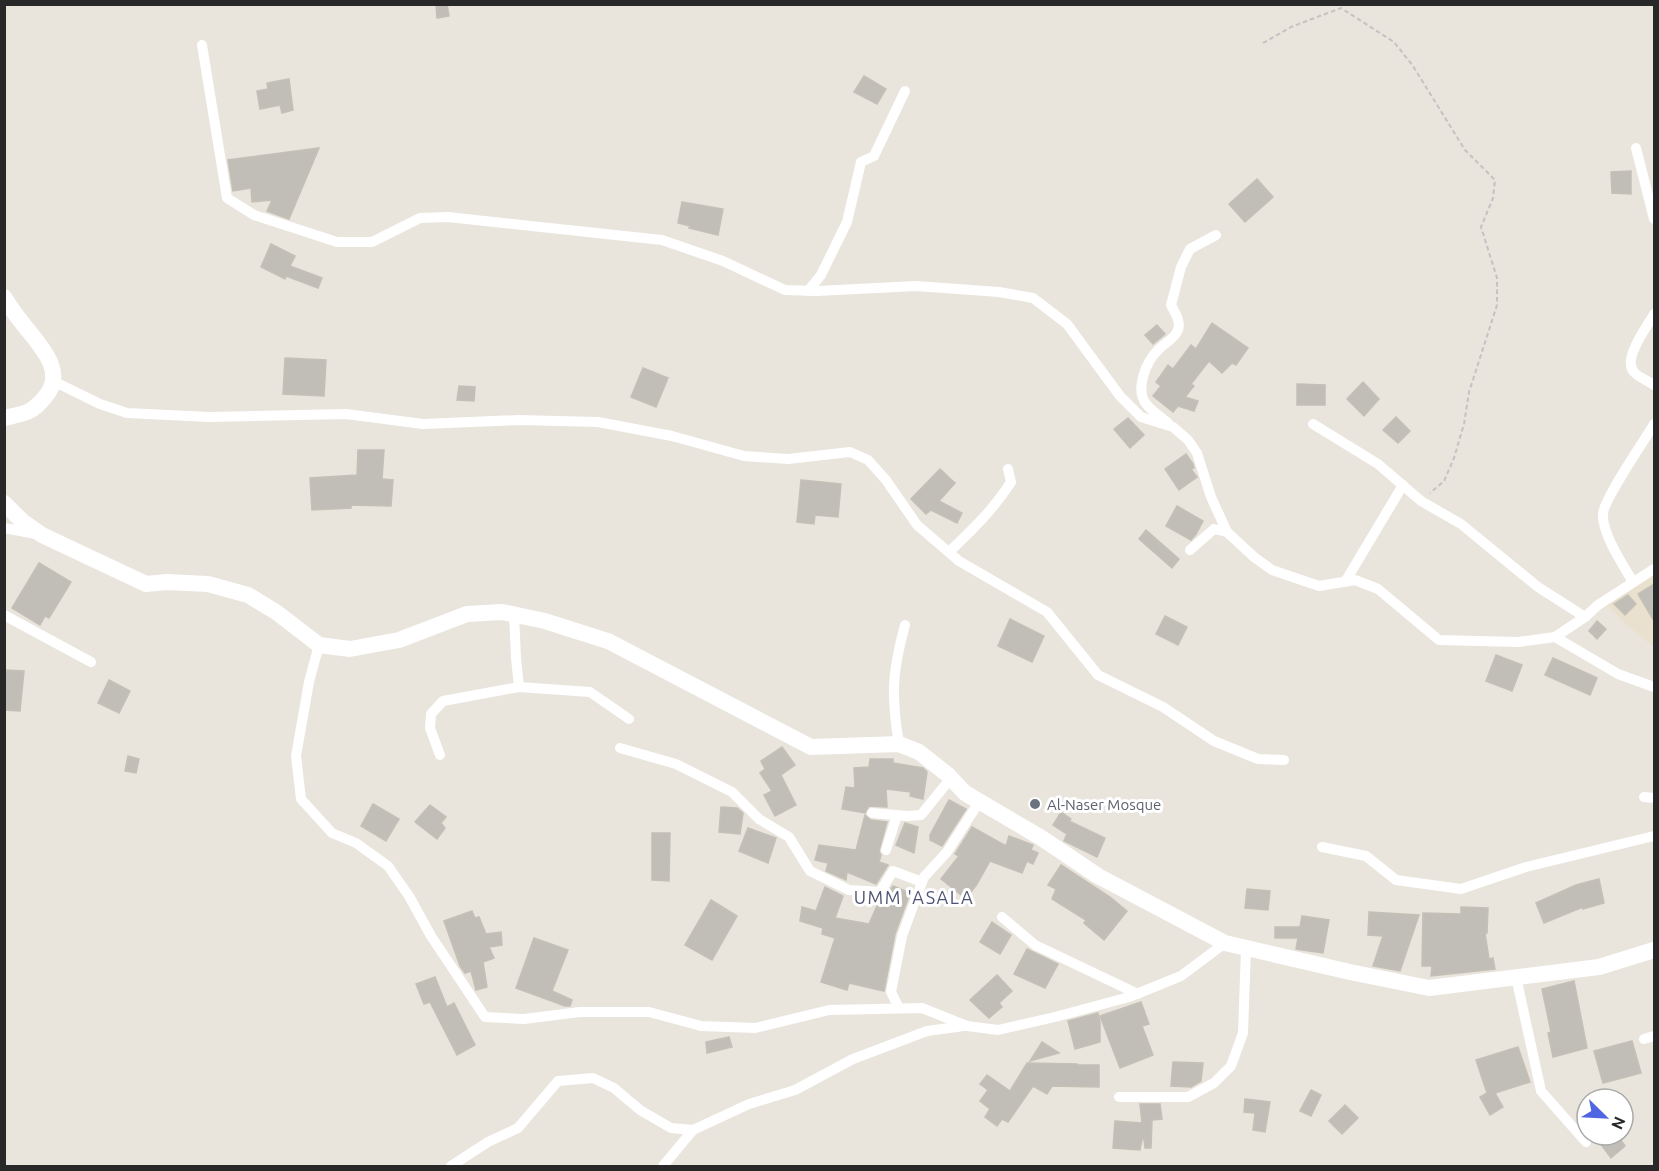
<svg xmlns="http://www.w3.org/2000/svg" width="1659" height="1171" font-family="Ubuntu,sans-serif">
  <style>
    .education { fill: #e9e1cd }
    .building { fill: #c1beb8; stroke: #c4c0b6; stroke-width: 1.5 }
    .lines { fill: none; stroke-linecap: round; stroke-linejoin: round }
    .path { stroke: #c3c3c3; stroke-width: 2; stroke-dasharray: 4.5 3; stroke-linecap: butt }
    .street { stroke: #fff; stroke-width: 10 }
    .secondary { stroke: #fff; stroke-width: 16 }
    .worship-dot { fill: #6b7280; stroke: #fff; stroke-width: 2 }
    .labels { text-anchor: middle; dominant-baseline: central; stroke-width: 6; stroke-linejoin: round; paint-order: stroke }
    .worship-label { font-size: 15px; fill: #5b616d; stroke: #fff; text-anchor: start }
    .quarter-label { font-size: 18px; letter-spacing: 1.5px; fill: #4f5473; stroke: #fff }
  </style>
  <rect width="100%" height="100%" fill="#e9e4dc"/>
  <!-- education -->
  <path class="education" d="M1654,574V647L1625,623L1606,603Z"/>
  <!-- building -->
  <g class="building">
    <path d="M436,4H447L449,16L437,18Z"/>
    <path d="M864,76L886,89L877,104L854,92Z"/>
    <path d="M289,79L293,110L282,113L280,105L260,109L257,91L268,89L267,83Z"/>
    <path d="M319,148L289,219L267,211L272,200L252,202L251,188L233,191L228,160Z"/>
    <path d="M1631,171V194L1612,193L1611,172Z"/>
    <path d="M1257,179L1273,197L1245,222L1229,204Z"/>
    <path d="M682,202L723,209L718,235L689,228L690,226L678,223Z"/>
    <path d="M271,244L295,256L290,266L322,278L318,288L286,276L285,279L261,267Z"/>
    <path d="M1212,323L1248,348L1236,365L1232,363L1222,373L1209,361L1191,384L1194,386L1185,397L1198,401L1194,411L1178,406L1173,412L1153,396L1161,386L1156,382L1168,365L1173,369L1191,345L1196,349Z"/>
    <path d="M1157,325L1165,334L1153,344L1145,335Z"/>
    <path d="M285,358L326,360L324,396L283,394Z"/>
    <path d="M643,368L668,378L656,407L631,397Z"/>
    <path d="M1363,382L1379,399L1364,416L1347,399Z"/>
    <path d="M1297,384L1325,385V405H1297Z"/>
    <path d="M459,386L475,387L474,401L457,400Z"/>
    <path d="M1396,417L1410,431L1398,443L1383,430Z"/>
    <path d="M1128,418L1144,435L1130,448L1114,429Z"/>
    <path d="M358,450H384L382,479L393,480L391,506L351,505V508L312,510L310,478L357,475Z"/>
    <path d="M1186,454L1193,464L1194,468L1191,469L1197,477L1179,490L1165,469Z"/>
    <path d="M940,469L955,483L939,501L962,513L957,523L931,510L926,514L911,499Z"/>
    <path d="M801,480L841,484L838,517L815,515L814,524L797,522Z"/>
    <path d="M1177,506L1203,521L1196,534L1191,540L1166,526Z"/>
    <path d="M1146,530L1179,559L1172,568L1139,539Z"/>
    <path d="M39,563L71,582L49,618L45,616L40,625L12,608Z"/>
    <path d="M1654,584V621L1638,594Z"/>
    <path d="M1628,595L1636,604L1625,615L1614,604Z"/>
    <path d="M1165,616L1187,627L1178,645L1156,634Z"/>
    <path d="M1010,619L1044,636L1032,662L998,646Z"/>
    <path d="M1597,621L1606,629L1597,639L1589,631Z"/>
    <path d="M1496,655L1522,665L1512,691L1486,681Z"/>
    <path d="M1553,658L1597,678L1590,695L1545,675Z"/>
    <path d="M4,670L24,671L20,711L4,710Z"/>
    <path d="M109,680L130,691L119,713L98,703Z"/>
    <path d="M782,747L795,765L781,775L796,805L775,816L764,795L772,791L760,773L765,769L761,761Z"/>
    <path d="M128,756L139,759L136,773L125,771Z"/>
    <path d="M870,759H893V763L923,768L927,772L923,799L910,796L911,792L886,789L887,807L869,806L865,813L842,809L846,787L855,788L854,768L869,767Z"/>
    <path d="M949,800L966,809L942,846L930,840V835Z"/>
    <path d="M373,804L399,819L386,841L361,826Z"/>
    <path d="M430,805L446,817L441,823L445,828L437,839L415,822Z"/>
    <path d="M721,807L737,808L743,813L740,834L719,832Z"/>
    <path d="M1061,812L1071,819L1069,821L1105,838L1097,857L1064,841L1067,834L1053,825Z"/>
    <path d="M865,815L871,820L887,822L879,851L881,855L879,862L888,865L876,884L847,872L846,880L826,871L828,863L815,860L819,845L856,850Z"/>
    <path d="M905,823L918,827L914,853L896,845Z"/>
    <path d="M972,827L1006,846L1009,836L1033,845L1031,850L1038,853L1033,864L1027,861L1022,873L990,861L977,884L966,899L941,879L959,856L955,854Z"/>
    <path d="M748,828L776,838L768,863L739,851Z"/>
    <path d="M652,833H670L669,881L652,880Z"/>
    <path d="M1061,865L1110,897L1127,911L1104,940L1084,923L1086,920L1052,899L1056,889L1048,885Z"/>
    <path d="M1599,879L1604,903L1583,909V907L1544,923L1536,903L1576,885Z"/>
    <path d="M893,886L910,893L895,934L884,991L849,983L847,990L821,982L835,938L822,934L823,928L800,921L802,907L816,911L825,887L843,896L835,918L869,924L880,899L886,896Z"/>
    <path d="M1247,889L1270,891L1268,910L1245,908Z"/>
    <path d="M711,900L737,916L712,960L685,945Z"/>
    <path d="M1461,907L1488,908L1487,933H1485L1489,959L1493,958L1495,969L1431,976L1432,966H1422L1423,913L1461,914Z"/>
    <path d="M472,911L475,918L479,917L486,934L501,932L502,945L489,947L494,958L483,962L487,987L476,990L471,971L465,973L460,966L444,921Z"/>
    <path d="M1369,912L1419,915L1400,971L1373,966L1383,936L1368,935Z"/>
    <path d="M1302,916L1329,920L1323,953L1296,949L1298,938H1275V927H1300Z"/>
    <path d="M992,922L1011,935L1000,954L980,942Z"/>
    <path d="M534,938L568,950L552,991L572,1000L570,1006H565L516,988Z"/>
    <path d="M1027,949L1058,964L1045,988L1014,974Z"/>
    <path d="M997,975L1012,991L999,1003L1002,1007L989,1018L970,1000Z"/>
    <path d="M435,977L447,1007L454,1003L475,1045L457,1055L430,1002L424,1004L416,984Z"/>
    <path d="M1574,981L1587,1048L1553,1057L1548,1033L1551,1032L1542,989Z"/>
    <path d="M1141,1002L1149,1024L1142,1026L1153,1055L1120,1068L1100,1016Z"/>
    <path d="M1098,1013L1100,1022V1042L1075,1049L1068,1021Z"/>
    <path d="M729,1037L732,1047L707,1053L706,1042Z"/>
    <path d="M1632,1041L1641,1073L1603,1083L1594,1051Z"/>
    <path d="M1042,1042L1059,1053L1030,1061Z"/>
    <path d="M1518,1047L1530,1082L1495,1093L1503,1107L1490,1115L1480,1097L1487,1093L1476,1060Z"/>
    <path d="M1173,1062L1203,1063L1201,1081L1191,1087L1171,1086Z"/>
    <path d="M1027,1063L1077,1064L1080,1066L1079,1065H1099V1087L1052,1086L1047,1094L1033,1086L1008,1122L1002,1119L997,1126L985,1117L990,1109L980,1101L988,1090L980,1084L987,1075L1010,1091Z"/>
    <path d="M1311,1090L1321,1095L1311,1116L1300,1111Z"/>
    <path d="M1245,1099L1270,1102L1265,1132L1253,1130L1255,1113L1244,1112Z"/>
    <path d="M1140,1104H1160L1162,1119L1152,1120L1151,1148H1145L1144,1139H1142L1140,1150L1113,1148L1115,1121L1142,1123Z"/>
    <path d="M1345,1105L1358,1118L1342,1134L1329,1121Z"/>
    <path d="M1594,1135H1617L1625,1146L1611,1158Z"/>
  </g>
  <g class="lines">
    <!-- path -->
    <path class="path" d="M1263,43L1291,27L1341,8L1394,42L1413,66L1465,150L1495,180L1493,198L1481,227L1497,278V305L1469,392L1464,424L1454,458L1444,481L1430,493"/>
    <!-- street -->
    <g class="street">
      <path d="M202,45L227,198L254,215L337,242H372L420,218L448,217L662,240L723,261L785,290L817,291L916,286L999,292L1033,298L1067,324L1120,396L1141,417L1173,427L1188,440L1197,453L1211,497L1227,532L1254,557L1272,570L1319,586L1355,580L1378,589L1439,640L1518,642L1555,637L1585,617L1598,605L1654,569"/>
      <path d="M1636,148L1654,219"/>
      <path d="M808,291L821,275L847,222L861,162L874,156L905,91"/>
      <path d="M1654,314C1647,327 1622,359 1634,372C1638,377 1648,381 1654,385"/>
      <path d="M53,381L100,404L127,413L209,417L346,414L423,424L519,420L598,422L672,436L744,456L788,459L850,452L868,460L886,480L917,525L959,561L1047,612L1098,675L1163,707L1214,741L1258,759L1284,760"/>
      <path d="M1168,423C1161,417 1153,412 1147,405C1134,390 1146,362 1158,350C1164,343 1174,340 1178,330C1181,321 1175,313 1171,305L1181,267L1190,249L1216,235"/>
      <path d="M1313,424L1378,464L1421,501L1461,524L1538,587L1585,617"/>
      <path d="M4,528L36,534"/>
      <path d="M1190,550L1214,529L1227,532"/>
      <path d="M949,552C972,530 994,509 1011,482L1008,469"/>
      <path d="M1345,582L1403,485"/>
      <path d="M1633,582C1623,565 1602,534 1603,514C1603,500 1645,440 1654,424"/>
      <path d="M514,614L516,658L519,687"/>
      <path d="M4,615L91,662"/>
      <path d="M1555,637L1618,674L1654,687"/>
      <path d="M319,645L309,682L296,756L301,799L332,833L356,843L388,866L409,896L431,936L485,1017L524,1019L580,1012H649L701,1026L755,1028L829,1010L922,1008L967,1026L998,1030L1055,1017L1129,997L1181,976L1225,943"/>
      <path d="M899,744C891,695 892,673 905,625"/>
      <path d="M620,748L676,764L732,792L759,819L789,837L810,871L849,890L880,892L893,871L922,882"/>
      <path d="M440,755L430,728L431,714L443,701L519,687L590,692L629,719"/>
      <path d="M1644,797L1654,798"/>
      <path d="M872,813L907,816L921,815L951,778"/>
      <path d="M1322,847L1366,856L1396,880L1461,889L1526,867L1654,836"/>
      <path d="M886,850L897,815"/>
      <path d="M1002,917L1035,945L1138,994"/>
      <path d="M1516,977L1541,1091L1586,1142"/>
      <path d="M899,1008L891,992L902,936L922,882L924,877L947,852L979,802"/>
      <path d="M1644,1039L1654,1036"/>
      <path d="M1119,1097H1188L1214,1083L1231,1066L1243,1033L1246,949"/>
      <path d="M451,1166L488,1142L518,1128L558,1081L593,1078L614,1088L640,1110L671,1128L693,1130L749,1104L795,1090L853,1059L927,1031L964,1026"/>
      <path d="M663,1166L693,1130"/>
    </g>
    <!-- secondary -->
    <g class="secondary">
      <path d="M4,297C9,305 14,313 20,320C35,341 69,370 45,397C40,403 35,409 27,412C20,415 12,416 4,418"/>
      <path d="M4,503L22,521L42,535L146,584L167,582L208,584L248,595L276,612L319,645L350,649L399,640L467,614L502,612L545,621L608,641L811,747L899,744L919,752L948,775L965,793L1040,837L1098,876L1225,943L1350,972L1429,988L1599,967L1654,950"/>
    </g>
  </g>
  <!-- markers -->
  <circle class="worship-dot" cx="1035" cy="804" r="6"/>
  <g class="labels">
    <!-- worship labels -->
    <g class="worship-label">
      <text x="1047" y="804">Al-Naser Mosque</text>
    </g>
    <!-- quarter labels -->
    <g class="quarter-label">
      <text x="914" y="897">UMM 'ASALA</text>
    </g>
  </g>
  <!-- border -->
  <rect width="1659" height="1171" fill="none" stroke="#282828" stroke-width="12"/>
  <!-- north arrow -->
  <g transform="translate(1605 1117) rotate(114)"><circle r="28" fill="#ffffff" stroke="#a9a9a9" stroke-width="1.5"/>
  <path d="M0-4.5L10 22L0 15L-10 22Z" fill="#4f65e2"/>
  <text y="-9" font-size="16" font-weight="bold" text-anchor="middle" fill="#282828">N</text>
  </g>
</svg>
